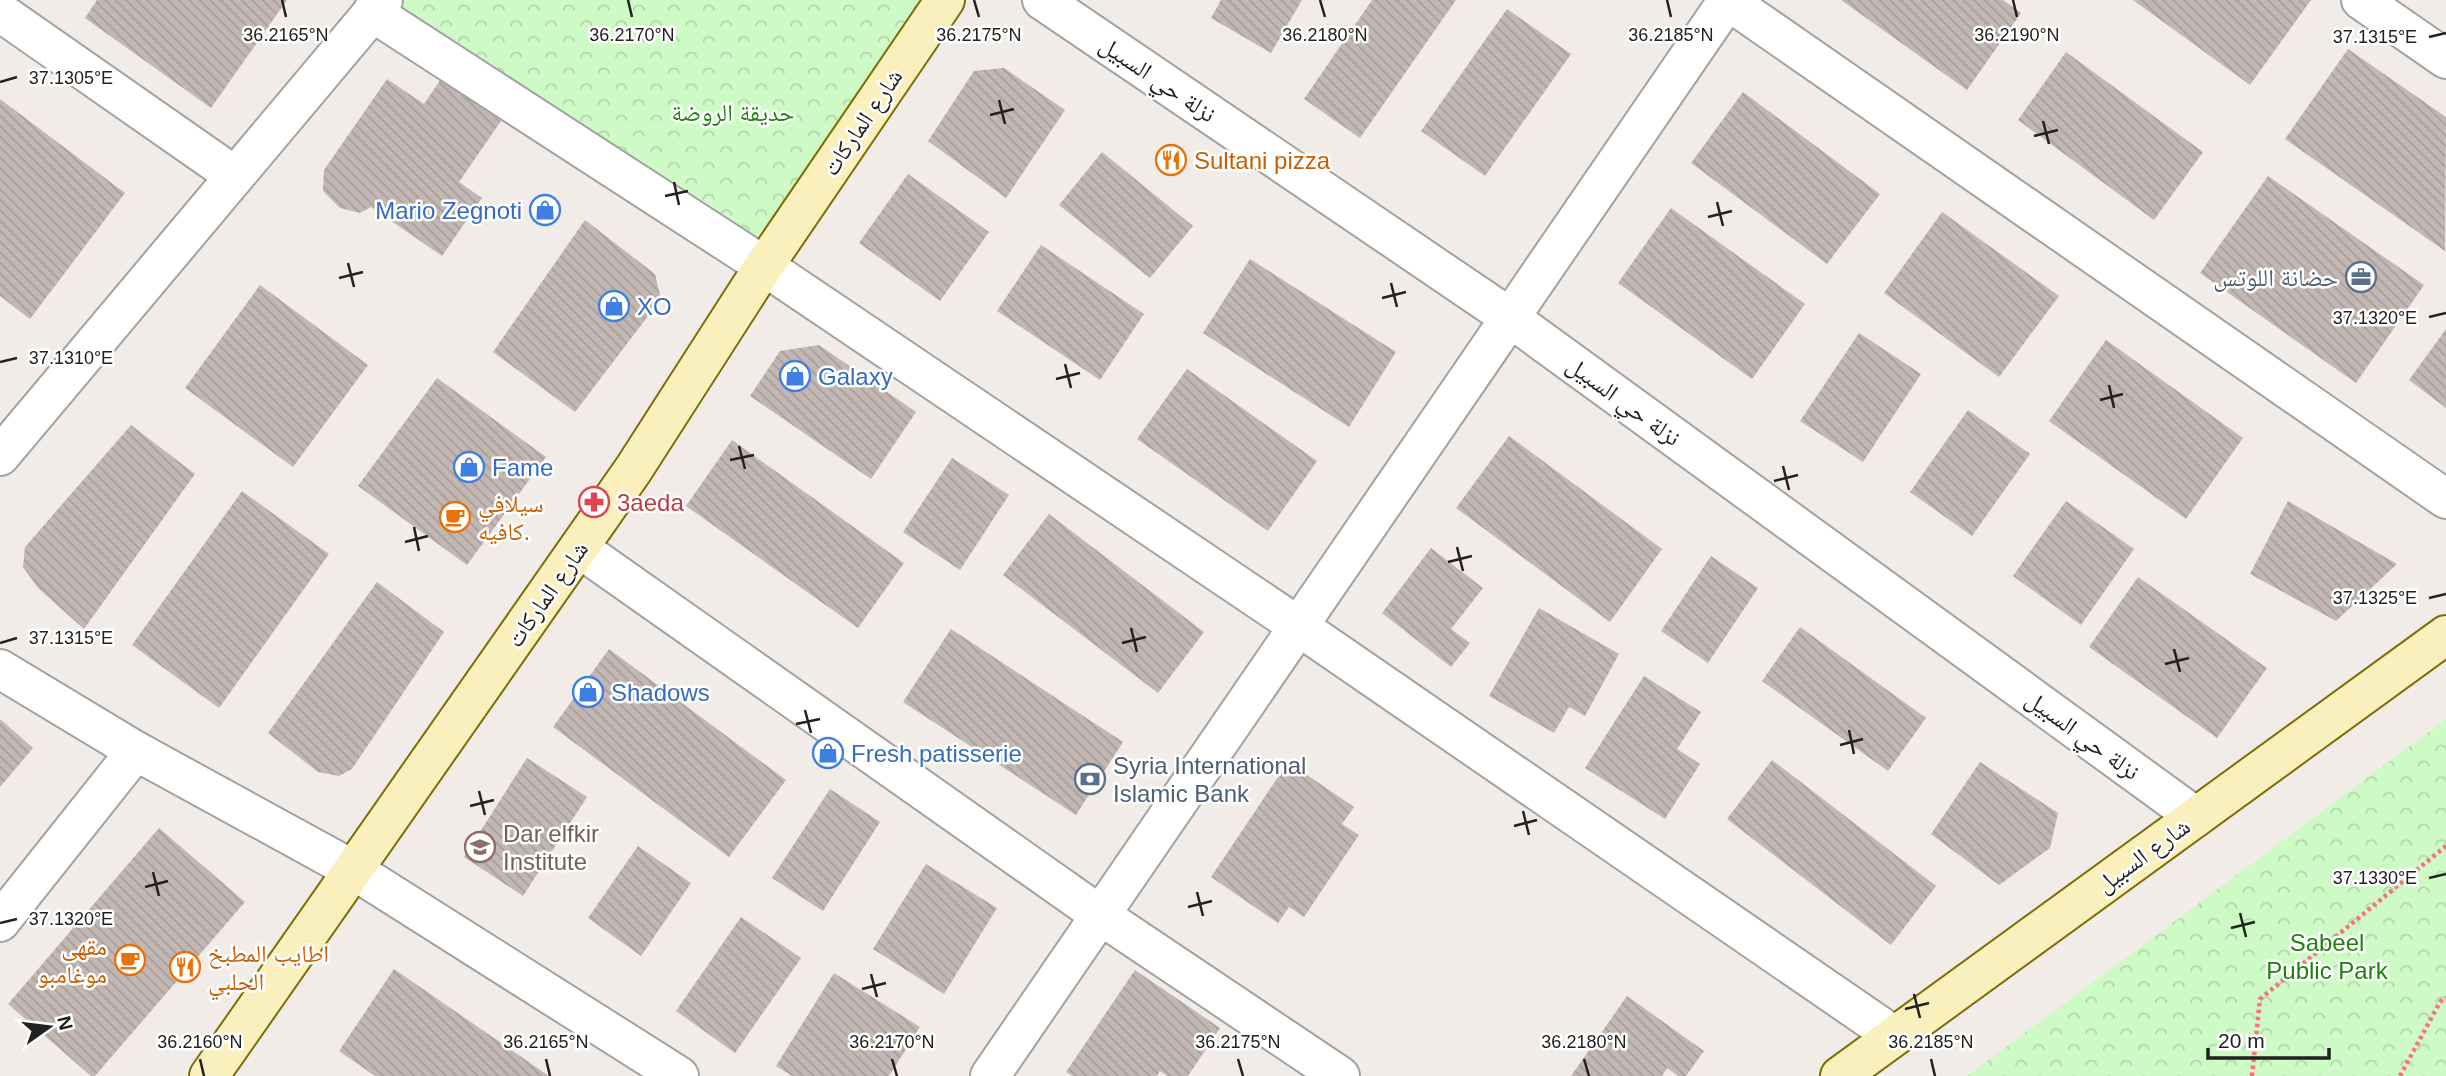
<svg xmlns="http://www.w3.org/2000/svg" width="2446" height="1076" font-family="Arial,'Noto Naskh Arabic',sans-serif">
  <style>
    .park { fill: url(#park-crowns) }
    .building { fill: url(#building-back-hatch) }
    .lines { fill: none; stroke-linecap: round; stroke-linejoin: round }
    .street-casing { stroke: #a2a2a2; stroke-width: 42 }
    .secondary-casing { stroke: #7c6e04; stroke-width: 42 }
    .path { stroke: #fb7081; stroke-width: 4.5; stroke-dasharray: 3.5 3.5; stroke-linecap: butt }
    .street { stroke: #fff; stroke-width: 38 }
    .secondary { stroke: #faf0bd; stroke-width: 38 }
    .ticks { fill: none; stroke: #212121; stroke-width: 2.5 }
    .labels { text-anchor: middle; dominant-baseline: central; stroke-width: 5; stroke-linejoin: round; paint-order: stroke }
    .street-label { font-size: 24px; fill: #212121; stroke: #fff }
    .park-label { font-size: 24px; fill: #1c840b; stroke: #fff }
    .food-label { font-size: 24px; fill: #c56008; stroke: #fff; text-anchor: start }
    .shop-label { font-size: 24px; fill: #366cbe; stroke: #fff; text-anchor: start }
    .service-label { font-size: 24px; fill: #4e5e75; stroke: #fff; text-anchor: end }
    .health-label { font-size: 24px; fill: #be3a42; stroke: #fff; text-anchor: start }
    .education-label { font-size: 24px; fill: #785e54; stroke: #fff; text-anchor: start }
    .ticks-label { font-size: 18px; text-anchor: middle; fill: #212121; stroke: #fff; stroke-width: 5; stroke-linejoin: round; paint-order: stroke }
  </style>
  <defs>
    <pattern id="park-crowns" width="20" height="18" patternUnits="userSpaceOnUse" patternTransform="scale(1.75)"><rect width="20" height="18" fill="#cefac6"/><path d="M2 6a3 3 0 1 1 6 0M12 15a3 3 0 1 1 6 0" fill="none" stroke="#b1d6aa"/></pattern>
    <pattern id="building-back-hatch" width="6" height="6" patternUnits="userSpaceOnUse" patternTransform="scale(1.75)"><rect width="6" height="6" fill="#c3b7b4"/><path d="M-1 5l2 2M0 0l6 6M5-1l2 2" fill="none" stroke="#a79d9a"/></pattern>
  </defs>
  <rect width="100%" height="100%" fill="#f2ece8"/>
  <!-- park -->
  <g class="park">
    <path d="M383,0H945L764,266Z"/>
    <path d="M2446,719V1076H1967Z"/>
  </g>
  <!-- building -->
  <g class="building">
    <path d="M97,0H287L211,108L85,18Z"/>
    <path d="M1221,0H1302L1271,53L1211,18Z"/>
    <path d="M1372,0H1456L1360,138L1304,99Z"/>
    <path d="M1841,0H2003L2021,13L1967,90Z"/>
    <path d="M2133,0H2311L2250,85Z"/>
    <path d="M1507,9L1571,54L1485,176L1421,131Z"/>
    <path d="M2348,49L2446,117L2445,251L2285,139Z"/>
    <path d="M2066,52L2203,152L2154,220L2018,120Z"/>
    <path d="M1004,68L1065,110L1006,198L928,141L974,71Z"/>
    <path d="M387,79L424,104L441,79L501,121L459,182L482,198L442,256L371,207L360,213L340,208L323,191L324,170Z"/>
    <path d="M1743,92L1880,194L1827,264L1691,163Z"/>
    <path d="M0,99L125,193L30,319L0,296Z"/>
    <path d="M1102,152L1193,226L1150,278L1059,205Z"/>
    <path d="M908,174L989,232L940,301L859,243Z"/>
    <path d="M2268,176L2424,285L2356,383L2200,273Z"/>
    <path d="M1671,208L1805,304L1752,379L1618,283Z"/>
    <path d="M1942,212L2059,296L1999,377L1884,293Z"/>
    <path d="M585,220L655,274L661,299L575,412L493,352Z"/>
    <path d="M1041,245L1144,314L1100,380L997,311Z"/>
    <path d="M1250,259L1396,352L1349,427L1203,333Z"/>
    <path d="M260,285L368,365L293,467L185,388Z"/>
    <path d="M2446,329V408L2409,380Z"/>
    <path d="M1859,333L1921,374L1863,462L1800,421Z"/>
    <path d="M2106,340L2243,438L2186,519L2049,421Z"/>
    <path d="M819,345L916,412L871,479L750,396L780,351Z"/>
    <path d="M1187,369L1317,461L1268,531L1137,439Z"/>
    <path d="M437,378L546,457L467,565L358,486Z"/>
    <path d="M1968,410L2030,454L1972,536L1910,492Z"/>
    <path d="M131,425L195,474L84,629L38,588L23,567L25,547Z"/>
    <path d="M1509,436L1662,549L1610,622L1456,508Z"/>
    <path d="M732,440L904,563L858,628L686,506Z"/>
    <path d="M952,458L1009,495L960,570L903,532Z"/>
    <path d="M242,491L329,554L219,708L132,645Z"/>
    <path d="M2066,501L2134,549L2081,625L2013,576Z"/>
    <path d="M2288,501L2397,564L2336,621L2250,574Z"/>
    <path d="M1049,514L1204,632L1158,693L1003,575Z"/>
    <path d="M1431,548L1483,588L1451,629L1470,643L1451,667L1382,613Z"/>
    <path d="M1711,556L1758,588L1708,663L1661,631Z"/>
    <path d="M2138,577L2267,668L2217,738L2089,647Z"/>
    <path d="M377,582L444,632L352,769L339,776L318,772L268,733Z"/>
    <path d="M1539,608L1619,654L1585,716L1569,707L1554,733L1489,696Z"/>
    <path d="M1800,627L1926,718L1888,771L1762,681Z"/>
    <path d="M951,629L1123,742L1076,815L903,702Z"/>
    <path d="M609,649L786,780L729,857L553,727Z"/>
    <path d="M1644,676L1701,712L1677,749L1700,764L1665,819L1585,768Z"/>
    <path d="M0,719L33,748L0,787Z"/>
    <path d="M527,758L587,797L523,896L464,857Z"/>
    <path d="M1772,760L1936,886L1891,945L1727,819Z"/>
    <path d="M1288,762L1354,807L1342,824L1359,835L1304,917L1289,907L1278,923L1211,877Z"/>
    <path d="M1980,762L2058,813L2050,848L1999,885L1931,834Z"/>
    <path d="M830,789L880,822L823,911L772,878Z"/>
    <path d="M159,828L245,902L95,1076H91L8,1004Z"/>
    <path d="M638,846L691,883L641,956L588,918Z"/>
    <path d="M926,864L997,908L944,994L873,949Z"/>
    <path d="M741,917L801,958L735,1053L676,1011Z"/>
    <path d="M394,969L549,1076H375L339,1051Z"/>
    <path d="M1135,970L1220,1028L1188,1076H1167L1160,1071L1157,1076H1073L1066,1072Z"/>
    <path d="M834,973L920,1027L889,1076H792L776,1066Z"/>
    <path d="M1627,996L1704,1051L1686,1076H1678L1667,1068L1662,1076H1571Z"/>
  </g>
  <g class="lines">
    <!-- street casing -->
    <g class="street-casing">
      <g id="street">
        <path d="M1042,0L1509,317L2196,817"/>
        <path d="M1727,0L2446,499"/>
        <path d="M2361,0L2446,59"/>
        <path d="M0,12L235,176"/>
        <path d="M372,12L764,266L1298,626L1893,1035"/>
        <path d="M0,456L383,0"/>
        <path d="M579,548L1100,915L1340,1076"/>
        <path d="M0,669L136,751L355,871L679,1076"/>
        <path d="M0,922L136,751"/>
        <path d="M990,1076L1728,0"/>
      </g>
    </g>
    <!-- secondary casing -->
    <g class="secondary-casing">
      <g id="secondary">
        <path d="M209,1076L633,470L764,266L945,0"/>
        <path d="M1840,1076L2446,635"/>
      </g>
    </g>
    <!-- path -->
    <g class="path">
      <path d="M2252,1076L2260,999L2446,846"/>
      <path d="M2400,1076L2440,1002L2446,997"/>
    </g>
    <!-- street -->
    <use href="#street" class="street"/>
    <!-- secondary -->
    <use href="#secondary" class="secondary"/>
  </g>
  <!-- ticks -->
  <path class="ticks" d="M282,0L286,17M628,0L632,17M974,0L979,17M1320,0L1325,17M1667,0L1671,17M2013,0L2017,17M2429,37L2446,33M0,82L17,77M999,100L1005,124M990,115L1014,109M2043,121L2049,144M2034,136L2058,130M674,182L679,205M665,196L688,191M1717,202L1723,226M1708,217L1732,211M348,263L354,287M339,278L363,272M1391,283L1397,307M1382,298L1406,292M2429,317L2446,313M0,362L17,358M1065,364L1071,388M1056,379L1080,373M2109,385L2114,408M2100,400L2123,394M739,446L745,469M730,460L754,455M1783,466L1789,490M1774,481L1798,475M414,527L419,551M405,542L428,536M1457,547L1463,571M1448,562L1472,556M2429,598L2446,594M1131,628L1137,652M0,643L17,638M1122,643L1146,637M2174,649L2180,672M2165,664L2189,658M805,710L811,733M796,724L820,719M1849,730L1854,754M1840,745L1863,739M479,791L485,815M470,806L494,800M1523,811L1529,835M1514,826L1537,820M153,872L159,896M2429,878L2446,874M145,887L168,881M1197,892L1203,916M1188,907L1212,901M2240,913L2246,937M0,923L17,919M2231,928L2255,922M871,974L877,997M862,989L886,983M1914,994L1920,1018M1905,1009L1929,1003M200,1059L204,1076M546,1059L550,1076M892,1059L897,1076M1238,1059L1243,1076M1584,1059L1589,1076M1931,1059L1935,1076"/>
  <!-- icons -->
  <defs>
    <g id="restaurant-ring" transform="scale(1.575)"><circle r="9.5" fill="#fff" stroke="#e8710a" stroke-width="1.5"/><path d="M-5-6h1v4h1v-4h1v4h1v-4h1v5L-1.5 .5V6h-2V.5L-5-1ZM5-6V6H3V1.5H1.5Q1.5-4 5-6Z" fill="#e8710a"/></g>
    <g id="shop-ring" transform="scale(1.575)"><circle r="9.5" fill="#fff" stroke="#3f7fe0" stroke-width="1.5"/><path d="M-5-2.5h2.3a2.7 3.5 0 0 1 5.4 0H5L5.5 6h-11ZM-1.5-2.5h3a1.5 2.3 0 0 0-3 0Z" fill="#3f7fe0"/></g>
    <g id="office-ring" transform="scale(1.575)"><circle r="9.5" fill="#fff" stroke="#5c6f8a" stroke-width="1.5"/><path d="M-6-3h4V-5.5h4V-3h4V5H-6ZM-1-4.5V-3h2v-1.5ZM-6 0V1H6V0Z" fill="#5c6f8a"/></g>
    <g id="pharmacy-ring" transform="scale(1.575)"><circle r="9.5" fill="#fff" stroke="#e0444e" stroke-width="1.5"/><path d="M-2-6h4v4h4v4h-4v4h-4v-4h-4v-4h4Z" fill="#e0444e"/></g>
    <g id="cafe-ring" transform="scale(1.575)"><circle r="9.5" fill="#fff" stroke="#e8710a" stroke-width="1.5"/><path d="M-5.5-4.5H6V0H3Q3 3.5 0 3.5H-2.5Q-5.5 3.5-5.5 0ZM3-3.2v2h1.7v-2ZM-6 4.5H4V6H-6Z" fill="#e8710a"/></g>
    <g id="bank-ring" transform="scale(1.575)"><circle r="9.5" fill="#fff" stroke="#5c6f8a" stroke-width="1.5"/><path d="M-6-4H6V4H-6ZM0-2.3a2.3 2.3 0 1 0 0 4.6a2.3 2.3 0 1 0 0-4.6Z" fill="#5c6f8a"/></g>
    <g id="school-ring" transform="scale(1.575)"><circle r="9.5" fill="#fff" stroke="#8d6e63" stroke-width="1.5"/><path d="M0-5L7-2L0 1L-7-2ZM-4 1L0 2.5L4 1V4Q0 6-4 4Z" fill="#8d6e63"/></g>
  </defs>
  <g fill-rule="evenodd">
    <use href="#restaurant-ring" x="1171" y="160"/>
    <use href="#shop-ring" x="545" y="210"/>
    <use href="#office-ring" x="2361" y="277"/>
    <use href="#shop-ring" x="614" y="306"/>
    <use href="#shop-ring" x="795" y="376"/>
    <use href="#shop-ring" x="469" y="467"/>
    <use href="#pharmacy-ring" x="594" y="502"/>
    <use href="#cafe-ring" x="455" y="517"/>
    <use href="#shop-ring" x="588" y="692"/>
    <use href="#shop-ring" x="828" y="753"/>
    <use href="#bank-ring" x="1090" y="779"/>
    <use href="#school-ring" x="480" y="847"/>
    <use href="#cafe-ring" x="130" y="960"/>
    <use href="#restaurant-ring" x="185" y="967"/>
  </g>
  <g class="labels">
    <!-- street labels -->
    <g class="street-label">
      <text transform="translate(1158 79) rotate(34)">نزلة حي السبيل</text>
      <text transform="translate(862 122) rotate(-56)">شارع الماركات</text>
      <text transform="translate(1624 401) rotate(36)">نزلة حي السبيل</text>
      <text transform="translate(547 594) rotate(-55)">شارع الماركات</text>
      <text transform="translate(2083 735) rotate(36)">نزلة حي السبيل</text>
      <text transform="translate(2143 855) rotate(-36)">شارع السبيل</text>
    </g>
    <!-- park labels -->
    <g class="park-label">
      <text x="733" y="112">حديقة الروضة</text>
      <text x="2327" y="942">Sabeel<tspan x="2327" dy="28">Public Park</tspan></text>
    </g>
    <!-- food labels -->
    <g class="food-label">
      <text x="1194" y="160">Sultani pizza</text>
      <text x="478" y="503">سيلافي<tspan x="478" dy="28">كافيه.</tspan></text>
      <text x="107" y="946" text-anchor="end">مقهى<tspan x="107" dy="28">موغامبو</tspan></text>
      <text x="208" y="953">اطايب المطبخ<tspan x="208" dy="28">الحلبي</tspan></text>
    </g>
    <!-- shop labels -->
    <g class="shop-label">
      <text x="522" y="210" text-anchor="end">Mario Zegnoti</text>
      <text x="637" y="306">XO</text>
      <text x="818" y="376">Galaxy</text>
      <text x="492" y="467">Fame</text>
      <text x="611" y="692">Shadows</text>
      <text x="851" y="753">Fresh patisserie</text>
    </g>
    <!-- service labels -->
    <g class="service-label">
      <text x="2338" y="277">حضانة اللوتس</text>
      <text x="1113" y="765" text-anchor="start">Syria International<tspan x="1113" dy="28">Islamic Bank</tspan></text>
    </g>
    <!-- health labels -->
    <g class="health-label">
      <text x="617" y="502">3aeda</text>
    </g>
    <!-- education labels -->
    <g class="education-label">
      <text x="503" y="833">Dar elfkir<tspan x="503" dy="28">Institute</tspan></text>
    </g>
  </g>
  <g class="ticks-label">
    <text x="286" y="41">36.2165°N</text>
    <text x="632" y="41">36.2170°N</text>
    <text x="979" y="41">36.2175°N</text>
    <text x="1325" y="41">36.2180°N</text>
    <text x="1671" y="41">36.2185°N</text>
    <text x="2017" y="41">36.2190°N</text>
    <text x="2375" y="43">37.1315°E</text>
    <text x="71" y="84">37.1305°E</text>
    <text x="2375" y="324">37.1320°E</text>
    <text x="71" y="364">37.1310°E</text>
    <text x="2375" y="604">37.1325°E</text>
    <text x="71" y="644">37.1315°E</text>
    <text x="2375" y="884">37.1330°E</text>
    <text x="71" y="925">37.1320°E</text>
    <text x="200" y="1048">36.2160°N</text>
    <text x="546" y="1048">36.2165°N</text>
    <text x="892" y="1048">36.2170°N</text>
    <text x="1238" y="1048">36.2175°N</text>
    <text x="1584" y="1048">36.2180°N</text>
    <text x="1931" y="1048">36.2185°N</text>
  </g>
  <!-- north arrow -->
  <g transform="translate(49 1027) rotate(76)" stroke="#ffffff" stroke-width="5" paint-order="stroke">
  <path d="M0-5L12 26L0 18L-12 26Z" fill="#212121"/>
  <text y="-10" font-size="19" font-weight="bold" text-anchor="middle" fill="#212121">N</text>
  </g>
  <!-- scale -->
  <path d="M2208 1048v10h121v-10" fill="none" stroke="#212121" stroke-width="3.5"/>
  <text x="2218" y="1048" font-size="21" fill="#212121" stroke="#ffffff" stroke-width="5" paint-order="stroke">20 m</text>
</svg>
